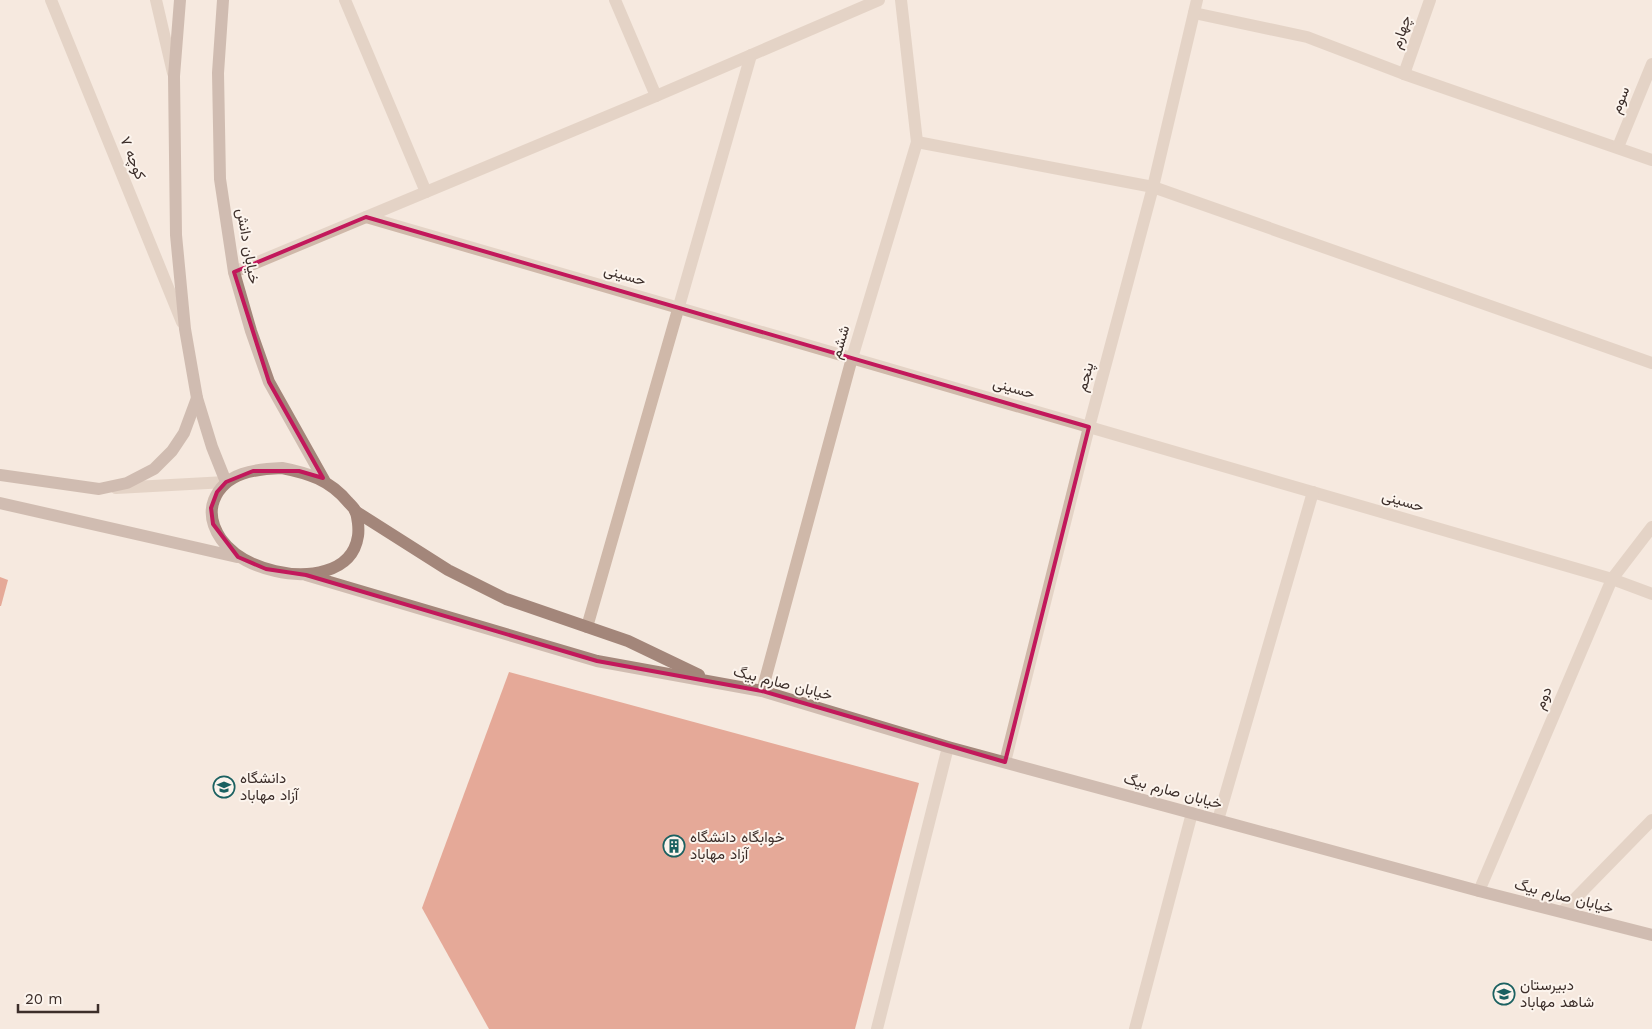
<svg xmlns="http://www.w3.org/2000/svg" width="1652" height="1029" font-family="'Work Sans',Vazirmatn,sans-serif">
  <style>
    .building { fill: #d05c43 }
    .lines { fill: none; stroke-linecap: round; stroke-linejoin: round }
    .street { stroke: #cfb8a9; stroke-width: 12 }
    .secondary { stroke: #a3867a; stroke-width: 12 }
    .marked { fill: none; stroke: #c2185b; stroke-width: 4; stroke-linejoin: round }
    .labels { text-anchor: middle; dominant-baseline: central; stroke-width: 4; stroke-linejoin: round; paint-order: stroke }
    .street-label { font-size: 15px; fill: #3c2e2a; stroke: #fcf4ed }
    .poi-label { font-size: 15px; fill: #3c2e2a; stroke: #fcf4ed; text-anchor: start }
  </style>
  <rect width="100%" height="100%" fill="#f5e9df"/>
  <!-- building -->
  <g class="building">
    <path d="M0,577L8,580L1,606H0Z"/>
    <path d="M509,672L919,783L855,1029H489L422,908Z"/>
  </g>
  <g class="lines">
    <!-- street -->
    <g class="street">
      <path d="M51,0L182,322"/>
      <path d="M156,0L173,73"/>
      <path d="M345,0L426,192"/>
      <path d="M615,0L656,96"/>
      <path d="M1194,13L1307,37L1404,74L1652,160"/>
      <path d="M1404,74L1430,0"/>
      <path d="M917,142L1153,187L1652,363"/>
      <path d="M1618,147L1652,64"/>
      <path d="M366,217L1612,579L1652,594"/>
      <path d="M234,272L656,96L879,0"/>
      <path d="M116,488L226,482"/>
      <path d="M587,627L751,55"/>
      <path d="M762,691L852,358L917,142L901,0"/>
      <path d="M1005,762L1089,427L1153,187L1197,0"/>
      <path d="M1218,820L1313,492"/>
      <path d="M1479,891L1612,579L1652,527"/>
      <path d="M1563,911L1652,820"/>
      <path d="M877,1029L948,747"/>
      <path d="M1135,1029L1192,813"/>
    </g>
    <!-- secondary -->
    <g class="secondary">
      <path d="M180,0L174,76L176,235L185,329L197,398L212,447L226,482"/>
      <path d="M223,0L218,73L220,179L234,272L251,331L269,382L324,480"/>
      <path d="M282,468C308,473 330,480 348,502C350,504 353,507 355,510C358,517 359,529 358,536C352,575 305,578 275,571C253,566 234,557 221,539C213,527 209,513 214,500C225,472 256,469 282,468Z"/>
      <path d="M0,475L99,489L127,483L154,469L172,451L184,433L197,398"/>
      <path d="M0,503L237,557"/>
      <path d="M355,511L448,570L506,599L628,641L699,675"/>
      <path d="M306,575L597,661L762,691L948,747L1479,891L1652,935"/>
    </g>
  </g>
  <!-- marked area -->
  <path d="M0 0H1652V1029H0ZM366,217L1089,427L1005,762L762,691L597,661L306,575L266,569L238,557L213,524L211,508L217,492L226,482L253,471H299L323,478L269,382L234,272Z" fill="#f5e9df" fill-opacity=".55" fill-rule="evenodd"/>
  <path class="marked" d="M366,217L1089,427L1005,762L762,691L597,661L306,575L266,569L238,557L213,524L211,508L217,492L226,482L253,471H299L323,478L269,382L234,272Z"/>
  <!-- icons -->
  <defs>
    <g id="university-ring" transform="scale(1.125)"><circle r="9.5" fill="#fcf4ed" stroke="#1b6161" stroke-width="1.5"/><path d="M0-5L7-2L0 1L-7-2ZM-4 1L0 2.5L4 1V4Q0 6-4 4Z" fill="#1b6161"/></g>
    <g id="building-ring" transform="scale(1.125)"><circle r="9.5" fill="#fcf4ed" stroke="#1b6161" stroke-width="1.5"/><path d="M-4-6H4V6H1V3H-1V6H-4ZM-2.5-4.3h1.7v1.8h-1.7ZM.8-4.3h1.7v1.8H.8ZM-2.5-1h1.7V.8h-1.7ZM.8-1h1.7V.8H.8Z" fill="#1b6161"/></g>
    <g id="school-ring" transform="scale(1.125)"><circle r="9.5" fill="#fcf4ed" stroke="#1b6161" stroke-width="1.5"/><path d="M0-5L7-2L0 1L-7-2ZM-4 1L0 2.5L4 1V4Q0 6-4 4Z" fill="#1b6161"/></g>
  </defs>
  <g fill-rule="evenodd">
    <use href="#university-ring" x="224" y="787"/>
    <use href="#building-ring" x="674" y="846"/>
    <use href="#school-ring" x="1504" y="994"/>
  </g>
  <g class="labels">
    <!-- street labels -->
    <g class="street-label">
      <text transform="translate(1401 32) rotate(-71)">چهارم</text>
      <text transform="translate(1620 100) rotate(-68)">سوم</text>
      <text transform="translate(133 158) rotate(68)">کوچه ۷</text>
      <text transform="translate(248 246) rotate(80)">خیابان دانش</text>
      <text transform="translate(625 275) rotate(16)">حسینی</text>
      <text transform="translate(840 342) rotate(-74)">ششم</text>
      <text transform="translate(1085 377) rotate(-75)">پنجم</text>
      <text transform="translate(1014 388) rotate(16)">حسینی</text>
      <text transform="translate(1403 501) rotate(16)">حسینی</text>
      <text transform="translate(783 683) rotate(14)">خیابان صارم بیگ</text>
      <text transform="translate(1543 698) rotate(-67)">دوم</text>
      <text transform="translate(1173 791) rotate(15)">خیابان صارم بیگ</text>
      <text transform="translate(1564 896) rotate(14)">خیابان صارم بیگ</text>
    </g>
    <!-- poi labels -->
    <g class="poi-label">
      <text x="240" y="778">دانشگاه<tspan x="240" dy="17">آزاد مهاباد</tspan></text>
      <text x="690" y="837">خوابگاه دانشگاه<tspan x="690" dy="17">آزاد مهاباد</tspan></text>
      <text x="1520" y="985">دبیرستان<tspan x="1520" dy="17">شاهد مهاباد</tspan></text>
    </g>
  </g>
  <!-- scale -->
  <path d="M18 1004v8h80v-8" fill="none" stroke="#3c2e2a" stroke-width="2.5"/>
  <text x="25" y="1004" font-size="15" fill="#3c2e2a" stroke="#fcf4ed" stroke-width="4" paint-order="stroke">20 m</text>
</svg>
